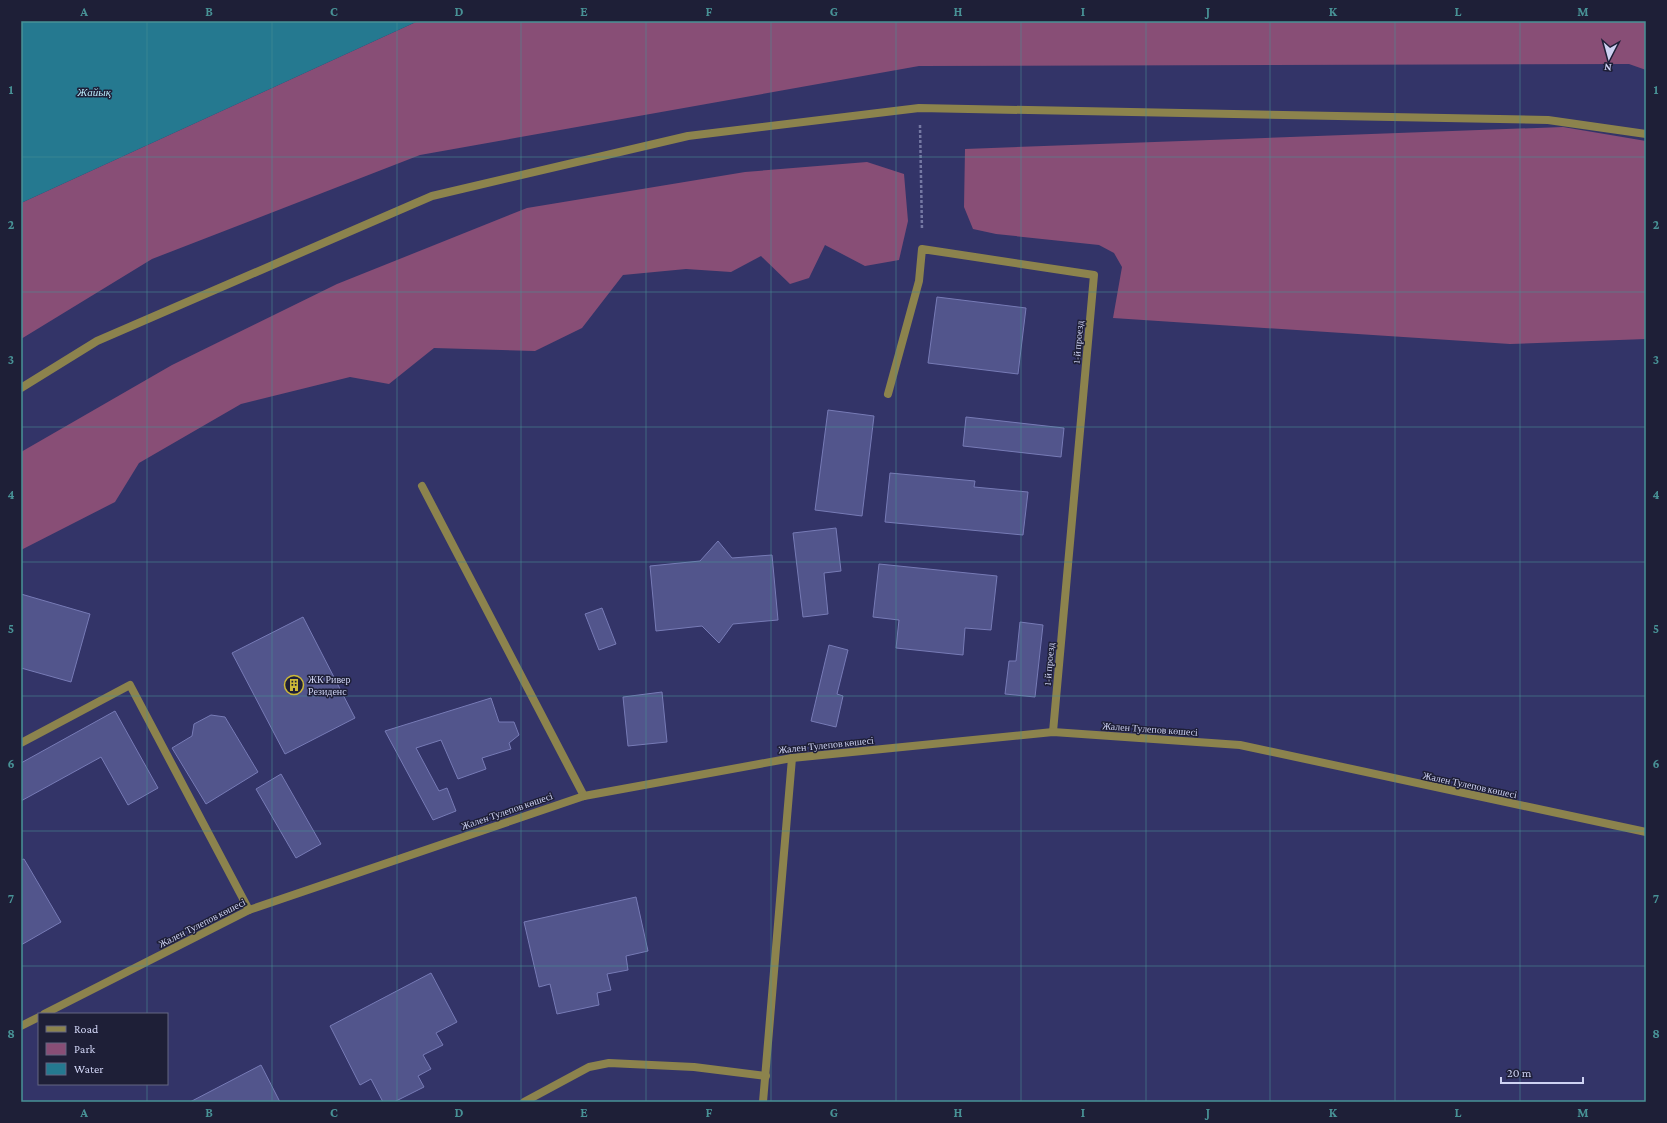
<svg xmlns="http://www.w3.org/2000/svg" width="1667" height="1123" font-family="'Crimson Pro',serif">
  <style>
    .green { fill: #884e76 }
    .water { fill: #257990 }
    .building { fill: #52558c; stroke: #777bb6 }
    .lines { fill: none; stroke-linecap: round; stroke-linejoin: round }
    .path { stroke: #7578a3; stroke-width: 2.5; stroke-dasharray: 3 2; stroke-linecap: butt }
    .service { stroke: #8c834d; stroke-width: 8 }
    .pedestrian { stroke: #8c834d; stroke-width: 8 }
    .minor { stroke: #8c834d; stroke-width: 8 }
    .grid { fill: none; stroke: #489296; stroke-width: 1; stroke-opacity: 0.55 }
    .labels { text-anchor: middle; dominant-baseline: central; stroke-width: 3; stroke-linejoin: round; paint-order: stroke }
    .street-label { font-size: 10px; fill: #ced2f2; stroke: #1e1f37 }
    .poi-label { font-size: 10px; fill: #ced2f2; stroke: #1e1f37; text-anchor: start }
    .water-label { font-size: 11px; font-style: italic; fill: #b9eafa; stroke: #1e1f37 }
    .neatline { fill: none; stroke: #489296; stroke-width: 1.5 }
    .grid-label { font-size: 13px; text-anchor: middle; font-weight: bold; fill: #489296 }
  </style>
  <rect width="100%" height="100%" fill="#333468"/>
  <!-- green -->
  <g class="green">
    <path d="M418,21H1646V70L1629,64L919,66L420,155L152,259L21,339V203Z"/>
    <path d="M1563,127L1646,141V339L1510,344L1113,318L1122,267L1114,253L1099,245L996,234L973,229L964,207L965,149Z"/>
    <path d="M867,162L904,174L908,221L899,260L865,266L825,245L809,278L790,284L761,256L731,272L686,269L623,275L582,328L535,351L434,348L389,384L350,377L241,404L139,463L115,502L21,550V452L172,365L337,284L527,208L745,172Z"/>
  </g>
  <!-- water -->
  <path class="water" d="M21,21H418L21,203Z"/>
  <!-- building -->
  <g class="building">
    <path d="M937,297L1026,308L1018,374L928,363Z"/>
    <path d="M828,410L874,416L862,516L815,510Z"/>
    <path d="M966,417L1064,428L1061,457L963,446Z"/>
    <path d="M890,473L975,481L974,487L1028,492L1023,535L885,522Z"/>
    <path d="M836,528L841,571L824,573L828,614L803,617L793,533Z"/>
    <path d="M718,541L732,558L772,555L778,620L733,624L719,643L702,626L656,631L650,566L700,561Z"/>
    <path d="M879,564L997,576L991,630L965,628L963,655L896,648L899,620L873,617Z"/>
    <path d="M21,594L90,614L71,682L21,668Z"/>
    <path d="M602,608L616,644L599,650L585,614Z"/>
    <path d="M303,617L355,718L285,754L232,653Z"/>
    <path d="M1020,622L1043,625L1035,697L1005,694L1009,661H1016Z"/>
    <path d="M829,645L848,650L837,694L843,696L836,727L811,721Z"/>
    <path d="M662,692L667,742L628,746L623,697Z"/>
    <path d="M491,698L499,722H514L519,735L509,743L511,749L482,758L486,769L458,779L441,740L416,748L439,791L447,788L456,811L433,820L385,731Z"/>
    <path d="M115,711L158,788L128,805L101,757L21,801V763Z"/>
    <path d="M211,715L225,717L258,772L206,804L172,748L192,736L194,724Z"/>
    <path d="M281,774L321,844L296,858L256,789Z"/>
    <path d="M24,859L61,922L21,945V860Z"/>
    <path d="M636,897L648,951L626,956L628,970L607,974L611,990L597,993L599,1005L557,1014L550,984L539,987L524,922Z"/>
    <path d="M431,973L457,1022L436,1033L443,1045L423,1055L431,1069L418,1076L424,1087L394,1102H383L371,1079L360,1085L330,1026Z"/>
    <path d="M261,1065L280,1102H190Z"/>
  </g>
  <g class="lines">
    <!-- path -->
    <path class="path" d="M920,125L922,230"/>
    <!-- service -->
    <g class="service">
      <path d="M888,394L919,281L922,249L1094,275L1053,732"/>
      <path d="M422,486L584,796"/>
      <path d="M21,743L130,685L249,910"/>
      <path d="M524,1102L589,1067L609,1063L694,1067L766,1076"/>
    </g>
    <!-- pedestrian -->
    <path class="pedestrian" d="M21,388L97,341L432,196L688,136L919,108L1548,120L1646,134"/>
    <!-- minor -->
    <g class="minor">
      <path d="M44,1014L249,910L584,796L792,758L1053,732L1240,745L1646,832"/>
      <path d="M21,1026L39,1017"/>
      <path d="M763,1102L792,758"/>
    </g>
  </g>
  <!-- grid -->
  <path class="grid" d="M147,21V1014M272,21V1102M397,21V1102M521,21V1102M646,21V1102M771,21V1102M896,21V1102M1021,21V1102M1146,21V1102M1270,21V1102M1395,21V1102M1520,21V1102M21,157H1646M21,292H1646M21,427H1646M21,562H1646M21,696H1646M21,831H1646M21,966H1646M147,1084V1102"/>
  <!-- icons -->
  <defs>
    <g id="building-ring" transform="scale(1)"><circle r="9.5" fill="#1e1f37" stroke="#cdb938" stroke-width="1.5"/><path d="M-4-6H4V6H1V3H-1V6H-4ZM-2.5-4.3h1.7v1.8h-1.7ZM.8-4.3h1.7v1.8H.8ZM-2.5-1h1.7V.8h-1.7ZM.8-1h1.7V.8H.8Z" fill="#cdb938"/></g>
  </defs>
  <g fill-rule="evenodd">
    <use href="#building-ring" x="294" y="685"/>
  </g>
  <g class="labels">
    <!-- street labels -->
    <g class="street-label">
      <text transform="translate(1078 342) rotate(-85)">1-й проезд</text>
      <text transform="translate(1049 664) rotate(-85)">1-й проезд</text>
      <text transform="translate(1150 729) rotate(4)">Жален Тулепов көшесі</text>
      <text transform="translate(826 745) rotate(-6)">Жален Тулепов көшесі</text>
      <text transform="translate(1470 785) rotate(12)">Жален Тулепов көшесі</text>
      <text transform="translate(507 811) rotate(-19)">Жален Тулепов көшесі</text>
      <text transform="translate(202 923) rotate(-27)">Жален Тулепов көшесі</text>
    </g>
    <!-- poi labels -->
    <g class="poi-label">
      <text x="308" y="679">ЖК Ривер<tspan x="308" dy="12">Резиденс</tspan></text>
    </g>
    <!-- water labels -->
    <g class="water-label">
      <text x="94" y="92">Жайық</text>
    </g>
  </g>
  <!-- border -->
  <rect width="1667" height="1123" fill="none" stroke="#1e1f37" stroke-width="44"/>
  <!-- legend -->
  <rect x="38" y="1013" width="130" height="72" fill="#1e1f37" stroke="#646782"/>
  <rect x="46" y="1026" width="20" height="6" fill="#8c834d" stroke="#646782"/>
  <text x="74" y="1033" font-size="12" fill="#ced2f2">Road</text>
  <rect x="46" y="1043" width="20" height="12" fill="#884e76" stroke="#646782"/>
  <text x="74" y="1053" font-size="12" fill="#ced2f2">Park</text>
  <rect x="46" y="1063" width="20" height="12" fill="#257990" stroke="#646782"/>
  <text x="74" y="1073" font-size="12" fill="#ced2f2">Water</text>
  <!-- north arrow -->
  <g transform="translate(1609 58) rotate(186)" stroke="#1e1f37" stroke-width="3" paint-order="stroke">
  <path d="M0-3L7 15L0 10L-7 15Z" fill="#ced2f2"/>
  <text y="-6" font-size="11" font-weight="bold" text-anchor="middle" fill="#ced2f2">N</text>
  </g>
  <!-- scale -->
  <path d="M1501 1077v6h82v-6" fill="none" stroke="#ced2f2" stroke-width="2"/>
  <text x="1507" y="1077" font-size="12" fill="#ced2f2" stroke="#1e1f37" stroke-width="3" paint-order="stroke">20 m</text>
  <rect x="22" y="22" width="1623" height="1079" class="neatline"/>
  <g class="grid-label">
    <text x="84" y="16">A</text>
    <text x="209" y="16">B</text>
    <text x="334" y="16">C</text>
    <text x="459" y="16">D</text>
    <text x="584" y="16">E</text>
    <text x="709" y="16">F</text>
    <text x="834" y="16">G</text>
    <text x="958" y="16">H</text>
    <text x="1083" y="16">I</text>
    <text x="1208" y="16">J</text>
    <text x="1333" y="16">K</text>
    <text x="1458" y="16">L</text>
    <text x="1583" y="16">M</text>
    <text x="11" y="94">1</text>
    <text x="1656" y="94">1</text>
    <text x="11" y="229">2</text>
    <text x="1656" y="229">2</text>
    <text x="11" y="364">3</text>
    <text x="1656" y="364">3</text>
    <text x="11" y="499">4</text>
    <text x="1656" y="499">4</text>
    <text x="11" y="633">5</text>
    <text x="1656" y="633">5</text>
    <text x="11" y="768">6</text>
    <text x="1656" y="768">6</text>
    <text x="11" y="903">7</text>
    <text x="1656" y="903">7</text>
    <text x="11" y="1038">8</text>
    <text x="1656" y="1038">8</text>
    <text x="84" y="1117">A</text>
    <text x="209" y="1117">B</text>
    <text x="334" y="1117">C</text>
    <text x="459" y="1117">D</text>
    <text x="584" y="1117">E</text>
    <text x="709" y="1117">F</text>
    <text x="834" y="1117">G</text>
    <text x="958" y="1117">H</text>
    <text x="1083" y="1117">I</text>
    <text x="1208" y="1117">J</text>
    <text x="1333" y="1117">K</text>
    <text x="1458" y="1117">L</text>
    <text x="1583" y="1117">M</text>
  </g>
</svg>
